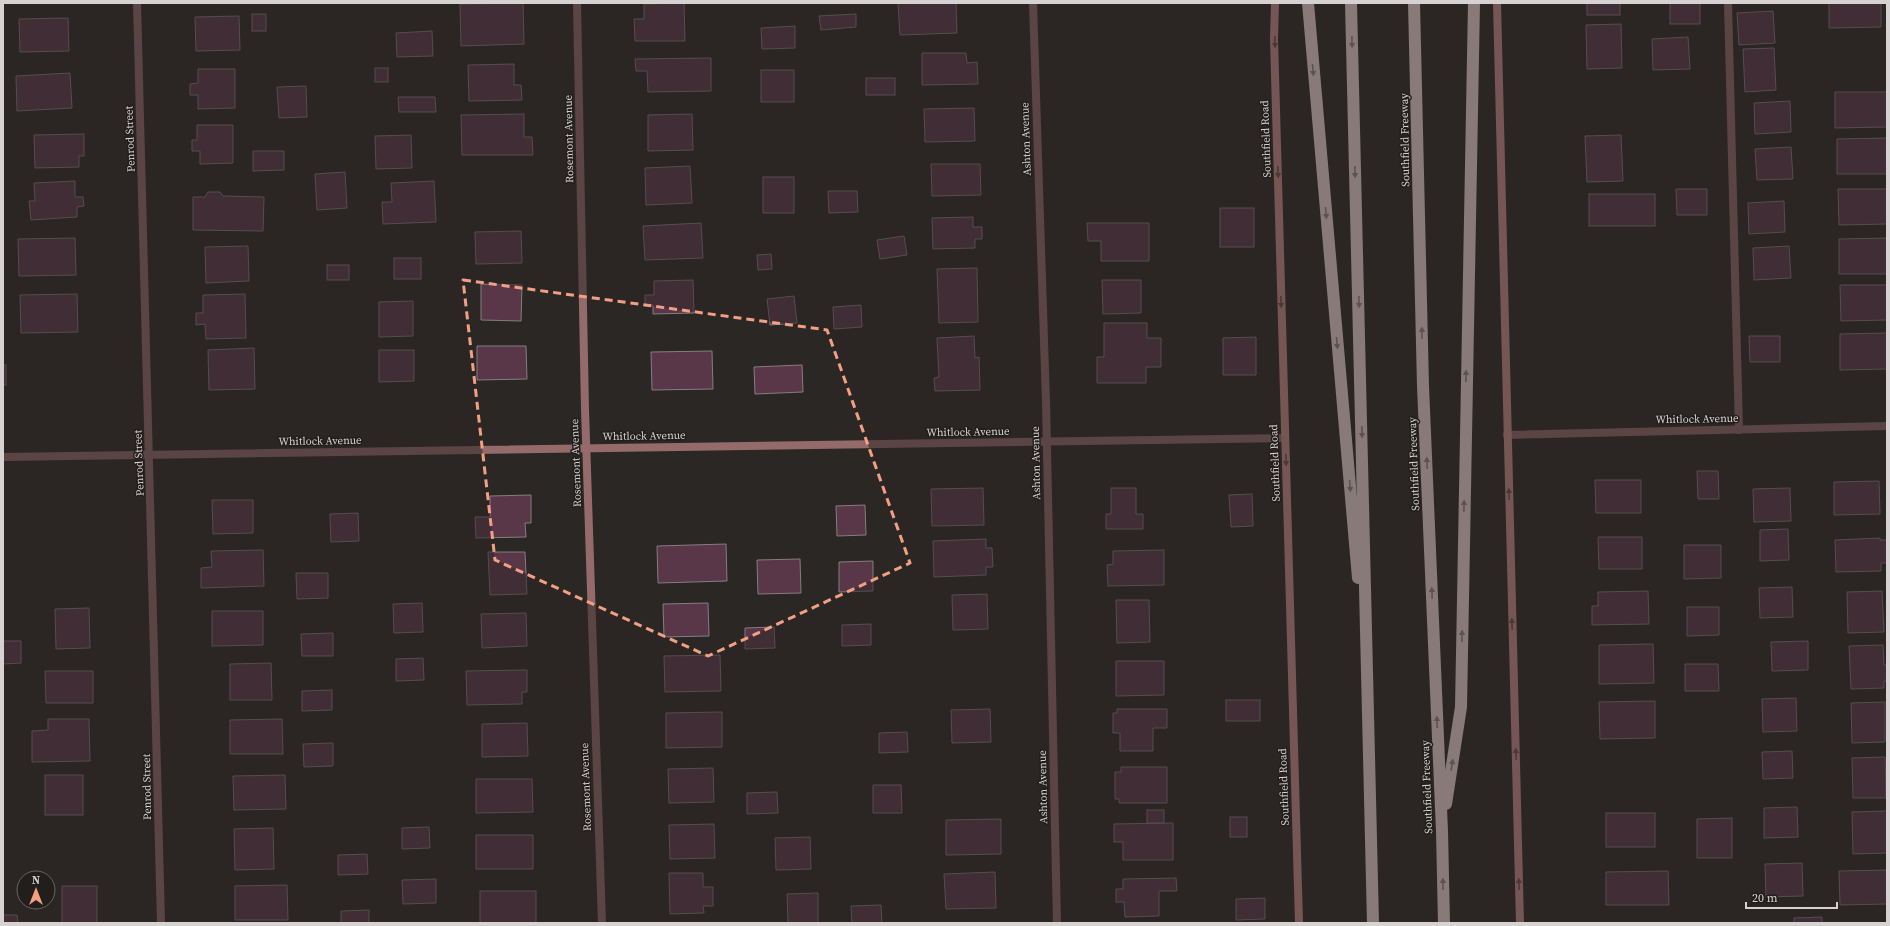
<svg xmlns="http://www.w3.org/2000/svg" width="1890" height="926" font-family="'Source Serif 4',serif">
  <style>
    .building { fill: #5a3649; stroke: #847e80 }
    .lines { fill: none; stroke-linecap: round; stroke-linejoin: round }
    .lane { stroke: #946a6b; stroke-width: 8 }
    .street { stroke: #946a6b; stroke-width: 8 }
    .secondary { stroke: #d18f90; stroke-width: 8 }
    .highway { stroke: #f5e0e0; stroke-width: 12 }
    .oneway { fill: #715150 }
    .oneway2 { fill: #968987 }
    .marked { fill: none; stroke: #f39f83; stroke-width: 3; stroke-dasharray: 8 5; stroke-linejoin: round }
    .labels { text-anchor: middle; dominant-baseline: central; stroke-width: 3; stroke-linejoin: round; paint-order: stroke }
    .street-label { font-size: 11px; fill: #d5d2d1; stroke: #221e1b }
  </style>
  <rect width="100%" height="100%" fill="#2b2724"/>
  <!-- building -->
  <g class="building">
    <path d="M523,3L524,44L461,46L460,4Z"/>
    <path d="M684,3L685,41H635L634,19H644V4Z"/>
    <path d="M898,3H956L957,33L900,35Z"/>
    <rect x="1587" y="3" width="33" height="12"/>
    <rect x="1670" y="3" width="30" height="21"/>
    <path d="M1829,3H1881V27L1829,28Z"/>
    <path d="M1773,11L1775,43L1739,45L1737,13Z"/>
    <rect x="252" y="14" width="14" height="17"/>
    <path d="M856,14V27L821,30L819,16Z"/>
    <path d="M239,16L240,50L196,51L195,17Z"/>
    <path d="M68,18L69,51L20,52L19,19Z"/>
    <path d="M1621,24L1622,68L1587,69L1586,25Z"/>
    <path d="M795,26V48L762,49L761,28Z"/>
    <path d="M432,31L433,56L397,57L396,33Z"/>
    <path d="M1688,37L1690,69L1653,70L1652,39Z"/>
    <path d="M1774,48L1776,90L1745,92L1743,49Z"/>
    <path d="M922,53H966L967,63L977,62L978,84L922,85Z"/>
    <path d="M711,58V91L648,92L647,71H636L635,59Z"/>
    <path d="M514,64V85H521L522,100L469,101L468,65Z"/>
    <rect x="375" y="68" width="13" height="14"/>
    <path d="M198,69H235V108L198,109V95H190V84L198,83Z"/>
    <rect x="761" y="70" width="33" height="32"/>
    <path d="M70,73L72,108L17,111L16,76Z"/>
    <rect x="866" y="78" width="29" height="17"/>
    <path d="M306,86L307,117L279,118L277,87Z"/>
    <path d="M1835,92H1887V127L1835,128Z"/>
    <path d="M398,97H435L436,112H399Z"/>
    <path d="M1790,101L1791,132L1755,134L1754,103Z"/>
    <path d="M974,108L975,141L925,142L924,109Z"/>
    <path d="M524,114V137H532L533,155H462L461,115Z"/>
    <path d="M692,114L693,150L648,151V115Z"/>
    <path d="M197,125H233V163L200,164V151H192V140H197Z"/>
    <path d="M84,134V156H79V167L35,168L34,135Z"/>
    <path d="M411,135L412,168L376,169L375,136Z"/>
    <path d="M1621,135L1623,181L1587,182L1585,136Z"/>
    <path d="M1887,138V174H1837V139Z"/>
    <path d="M1791,147L1793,179L1757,180L1755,149Z"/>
    <path d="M253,151H284V170L253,171Z"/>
    <path d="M931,164H980L981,195L932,196Z"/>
    <path d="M690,166L692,203L646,205L645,168Z"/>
    <path d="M345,172L347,208L317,210L315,174Z"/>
    <rect x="763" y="177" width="31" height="36"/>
    <path d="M75,181V197H83L84,206L77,207V217L31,220L29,201H35L34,183Z"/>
    <path d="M434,181L436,222L383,224L382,202H392L391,183Z"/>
    <path d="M1676,189H1707V215H1677Z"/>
    <path d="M1838,189H1887V224L1839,225Z"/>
    <path d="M828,191H857L858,212L829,213Z"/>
    <path d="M208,192H220L223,196L264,197L263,231L193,230V197H205Z"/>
    <rect x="1589" y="194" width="66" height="32"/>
    <path d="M1784,201L1785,232L1749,234L1748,203Z"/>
    <rect x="1220" y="208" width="34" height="39"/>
    <path d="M973,217V227H982V239H975V248L933,249L932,218Z"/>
    <path d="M701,223L703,258L645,260L643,226Z"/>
    <path d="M1087,223H1149V261H1101V241H1088Z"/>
    <path d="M521,231L522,263L476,264L475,232Z"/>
    <path d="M904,236L907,255L880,259L877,240Z"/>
    <path d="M75,238L76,275L19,276L18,239Z"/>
    <path d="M1887,238V274H1839V239Z"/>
    <path d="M248,246L249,281L206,283L205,247Z"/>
    <path d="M1789,246L1791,278L1754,280L1753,248Z"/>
    <path d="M771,254L772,269L758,270L757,255Z"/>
    <rect x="394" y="258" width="27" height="21"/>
    <rect x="327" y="265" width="22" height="15"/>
    <path d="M977,268L978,322L939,323L937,269Z"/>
    <path d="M693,280L694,313L653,314V305L645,306V295H654V281Z"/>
    <path d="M1102,280H1141V313L1103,314Z"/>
    <path d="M481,284L522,285L521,321L481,320Z"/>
    <path d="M1840,285H1887V320L1841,321Z"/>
    <path d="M77,294L78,332L21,333L20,295Z"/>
    <path d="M245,294L246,338L206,339L205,324L196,325V313H203V295Z"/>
    <path d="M794,296L797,323L770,325L767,299Z"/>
    <path d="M413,301V336L379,337V302Z"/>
    <path d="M861,305L862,327L834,329L833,307Z"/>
    <path d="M1104,323H1147V338H1161V367H1146V383H1097V357H1104Z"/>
    <path d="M1887,333V369L1840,370V334Z"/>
    <path d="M974,336L975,358L979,357L980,390L935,391L934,378L939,377L937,338Z"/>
    <path d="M1749,336H1780V362H1750Z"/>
    <path d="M1256,337V375H1223V338Z"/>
    <path d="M477,346H526L527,379L477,380Z"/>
    <path d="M254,348L255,389L209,390L208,350Z"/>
    <path d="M379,350H414V381L379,382Z"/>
    <path d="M712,351L713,389L652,390L651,352Z"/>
    <rect x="3" y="365" width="3" height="20"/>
    <path d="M802,365L803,392L755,394L754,367Z"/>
    <path d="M1697,471H1718L1719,499H1698Z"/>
    <path d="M1595,480H1641V513H1596Z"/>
    <path d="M1879,481L1880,514L1834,515V482Z"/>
    <path d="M983,488L984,525L932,526L931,489Z"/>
    <path d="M1111,488H1136V514H1143V529H1106V514H1111Z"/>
    <path d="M1790,488L1791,521L1754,522L1753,489Z"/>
    <path d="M1252,494L1253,526L1231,527L1229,495Z"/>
    <path d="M531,495V523H525L526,537L476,538L475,517H490V496Z"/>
    <path d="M212,500H253V533L213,534Z"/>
    <path d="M865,505L866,535L837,536L836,506Z"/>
    <path d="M358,513L359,541L331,542L330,514Z"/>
    <path d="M1788,529L1789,560L1760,561V530Z"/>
    <path d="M1598,537H1642V569H1599Z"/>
    <path d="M1880,538V540H1887V563H1881V571L1836,572L1835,540Z"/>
    <path d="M986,539V548H992L993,567H986V575L934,577L933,541Z"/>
    <path d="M726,544L727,581L658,583L657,546Z"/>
    <path d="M1684,545H1721V578L1684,579Z"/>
    <path d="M263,550L264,586L201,588V568L212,567L211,551Z"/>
    <path d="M1164,550V585L1108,586L1107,565L1113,564V551Z"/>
    <path d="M488,552H525L527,594L490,595Z"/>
    <path d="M800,559L801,593L758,594L757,560Z"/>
    <path d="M873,561V591L839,592V562Z"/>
    <path d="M296,573H328V598L297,599Z"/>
    <path d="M1792,587L1793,617L1760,618L1759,588Z"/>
    <path d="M1648,591L1649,624L1592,625V606H1598V592Z"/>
    <path d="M1882,591L1884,632L1848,633L1847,592Z"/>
    <path d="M987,594L988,629L953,630L952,595Z"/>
    <path d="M1116,600H1149L1150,642L1117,643Z"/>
    <path d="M422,603L423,632L394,633L393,604Z"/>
    <path d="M708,603L709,636L664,637L663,604Z"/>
    <path d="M1687,607H1719V635L1687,636Z"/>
    <path d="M89,608L90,648L56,649L55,609Z"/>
    <path d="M212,611H263V645L212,646Z"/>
    <path d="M526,613L527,646L482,648L481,614Z"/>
    <path d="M871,624V645L842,646V625Z"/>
    <path d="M774,627L775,648L745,649V628Z"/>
    <path d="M333,633V656H302L301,634Z"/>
    <path d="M3,641H21V663L3,664Z"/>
    <path d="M1808,641V670L1772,671L1771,642Z"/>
    <path d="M1653,644L1654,683L1599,684V645Z"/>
    <path d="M1883,645L1884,665H1887V681H1884V688L1851,689L1849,646Z"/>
    <path d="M720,655L721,691L665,692L664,656Z"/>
    <path d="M423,658L424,680L396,681V659Z"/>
    <path d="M1116,661H1164V695L1116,696Z"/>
    <path d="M271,663L272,700H230V664Z"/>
    <path d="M1685,664H1718L1719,691H1685Z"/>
    <path d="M527,670V692H522V704L467,705L466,671Z"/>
    <path d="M45,671H93V703H46Z"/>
    <path d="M332,690V710L302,711V691Z"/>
    <path d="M1796,698L1797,731L1763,732L1762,699Z"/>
    <rect x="1226" y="700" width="34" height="21"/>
    <path d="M1655,701V738L1600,739L1599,702Z"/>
    <path d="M1885,702V742L1852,743L1851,703Z"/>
    <path d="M990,709L991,742L952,743L951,710Z"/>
    <path d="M1117,709H1167V728H1153V751H1120V733H1113V713H1117Z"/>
    <path d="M722,712V747L666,748V713Z"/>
    <path d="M48,719H89L90,761L32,762V731L48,730Z"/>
    <path d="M282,719L283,754H230V720Z"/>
    <path d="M527,723L528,756L482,757V724Z"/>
    <path d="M907,732L908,752L879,753V733Z"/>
    <path d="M333,743V766L304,767L303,744Z"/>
    <path d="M1792,751L1793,778L1763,779L1762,752Z"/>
    <path d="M1885,757L1886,798H1853L1852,758Z"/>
    <path d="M1121,767H1167V803H1119V799H1115V772H1121Z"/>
    <path d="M713,768L714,802L669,803L668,769Z"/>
    <rect x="45" y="775" width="38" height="40"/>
    <path d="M285,775L286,809L234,810L233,776Z"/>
    <path d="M476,779H532L533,812L476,813Z"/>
    <path d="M873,785H901L902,813H873Z"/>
    <path d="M777,792L778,813L747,814V793Z"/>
    <path d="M1797,807L1798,837L1764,838V808Z"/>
    <rect x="1147" y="810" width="17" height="13"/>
    <path d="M1887,811V853L1853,854L1852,812Z"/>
    <rect x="1606" y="813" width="49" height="34"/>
    <rect x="1230" y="817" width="17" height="20"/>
    <path d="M1732,818V858H1697V819Z"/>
    <path d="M1001,819V854L946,855V820Z"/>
    <path d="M1173,823V860H1123V842H1114V824Z"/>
    <path d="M714,824L715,858L670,859L669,825Z"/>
    <path d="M429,827L430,848L402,849V828Z"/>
    <path d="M273,828L274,869L235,870L234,829Z"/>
    <rect x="476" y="835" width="57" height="34"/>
    <path d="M810,837L811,869L776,870L775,838Z"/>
    <path d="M367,854L368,874L338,875V855Z"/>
    <path d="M1802,863L1803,896L1766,897L1765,864Z"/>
    <path d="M1887,870V904L1840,905L1839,871Z"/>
    <path d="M1668,871L1669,905H1606V872Z"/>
    <path d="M995,872L996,908L946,909L944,874Z"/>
    <path d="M669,873H703V887H713V906H703L704,913L670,914Z"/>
    <path d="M1176,878L1177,891H1159V916L1125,917L1124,902H1116V889H1123V879Z"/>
    <path d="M436,879V903L403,904L402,880Z"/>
    <path d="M287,885L288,920H235V886Z"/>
    <rect x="62" y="886" width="35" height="37"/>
    <rect x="480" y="891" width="56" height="32"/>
    <path d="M818,893V923H788L787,894Z"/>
    <path d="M1265,898V919L1236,920V899Z"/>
    <path d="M881,905L882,923H852L851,906Z"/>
    <path d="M369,910V923H341V911Z"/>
    <path d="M3,915H17L18,923H3Z"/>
    <path d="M1822,917V923H1794V918Z"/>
  </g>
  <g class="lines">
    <!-- lane -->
    <path class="lane" d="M1728,3L1739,430"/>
    <!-- street -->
    <g class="street">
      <path d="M137,3L161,923"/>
      <path d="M577,3L585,409L602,923"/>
      <path d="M1033,3L1046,402L1057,923"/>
      <path d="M1507,435L1887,426"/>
      <path d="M3,457L1285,438"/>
    </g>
    <!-- secondary -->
    <g class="secondary">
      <path d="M1275,3L1274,39L1299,923"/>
      <path d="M1497,3L1520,923"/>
    </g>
    <!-- highway -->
    <g class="highway">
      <path d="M1308,3L1358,578"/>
      <path d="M1351,3L1373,923"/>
      <path d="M1414,3L1423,386L1442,831L1444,923"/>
      <path d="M1446,804L1461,707L1474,3"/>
    </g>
  </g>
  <!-- one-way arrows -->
  <defs><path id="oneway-solid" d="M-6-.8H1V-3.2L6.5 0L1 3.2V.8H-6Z"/></defs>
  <g class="oneway">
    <use href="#oneway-solid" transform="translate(1275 42) rotate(89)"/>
    <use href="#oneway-solid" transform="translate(1278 172) rotate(88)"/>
    <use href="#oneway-solid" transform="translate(1281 302) rotate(88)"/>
    <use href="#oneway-solid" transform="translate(1286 460) rotate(88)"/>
    <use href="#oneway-solid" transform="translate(1509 494) rotate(-92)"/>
    <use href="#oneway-solid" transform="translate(1512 624) rotate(-92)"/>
    <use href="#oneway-solid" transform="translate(1516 754) rotate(-92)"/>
    <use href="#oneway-solid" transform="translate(1519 884) rotate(-92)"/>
  </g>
  <g class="oneway2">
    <use href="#oneway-solid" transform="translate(1352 42) rotate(89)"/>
    <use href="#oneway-solid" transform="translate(1313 70) rotate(85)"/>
    <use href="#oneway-solid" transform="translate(1355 172) rotate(89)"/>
    <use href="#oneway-solid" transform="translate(1326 213) rotate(85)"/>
    <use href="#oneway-solid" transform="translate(1359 302) rotate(89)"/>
    <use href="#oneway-solid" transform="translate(1422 333) rotate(-91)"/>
    <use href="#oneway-solid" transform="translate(1337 343) rotate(85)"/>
    <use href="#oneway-solid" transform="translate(1466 376) rotate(-89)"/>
    <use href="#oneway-solid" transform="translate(1362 432) rotate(89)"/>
    <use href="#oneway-solid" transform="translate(1427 463) rotate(-92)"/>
    <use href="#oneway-solid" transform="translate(1350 486) rotate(85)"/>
    <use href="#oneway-solid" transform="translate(1464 506) rotate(-89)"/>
    <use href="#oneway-solid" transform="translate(1432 593) rotate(-92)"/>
    <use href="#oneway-solid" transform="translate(1462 636) rotate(-89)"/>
    <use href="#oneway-solid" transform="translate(1437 722) rotate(-92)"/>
    <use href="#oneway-solid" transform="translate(1452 765) rotate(-81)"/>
    <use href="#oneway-solid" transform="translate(1443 884) rotate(-91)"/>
  </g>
  <!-- marked area -->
  <path d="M0 0H1890V926H0ZM463,280L827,330L910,563L708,656L495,560Z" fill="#2b2724" fill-opacity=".55" fill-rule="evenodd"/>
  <path class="marked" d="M463,280L827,330L910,563L708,656L495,560Z"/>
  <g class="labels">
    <!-- street labels -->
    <g class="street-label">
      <text transform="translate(130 139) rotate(-92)">Penrod Street</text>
      <text transform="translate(569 139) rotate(-91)">Rosemont Avenue</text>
      <text transform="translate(1026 139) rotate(-92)">Ashton Avenue</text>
      <text transform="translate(1266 139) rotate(-92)">Southfield Road</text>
      <text transform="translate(1405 140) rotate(-91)">Southfield Freeway</text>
      <text transform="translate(1697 419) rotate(-1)">Whitlock Avenue</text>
      <text transform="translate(968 432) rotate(-1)">Whitlock Avenue</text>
      <text transform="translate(644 436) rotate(-1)">Whitlock Avenue</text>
      <text transform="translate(320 441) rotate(-1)">Whitlock Avenue</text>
      <text transform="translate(139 463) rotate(-92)">Penrod Street</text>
      <text transform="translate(576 463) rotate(-92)">Rosemont Avenue</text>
      <text transform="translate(1036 463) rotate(-91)">Ashton Avenue</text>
      <text transform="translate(1275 463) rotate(-92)">Southfield Road</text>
      <text transform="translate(1414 464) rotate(-92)">Southfield Freeway</text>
      <text transform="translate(147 787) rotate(-91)">Penrod Street</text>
      <text transform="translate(586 787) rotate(-92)">Rosemont Avenue</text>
      <text transform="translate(1043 787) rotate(-91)">Ashton Avenue</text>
      <text transform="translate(1284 787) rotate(-92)">Southfield Road</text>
      <text transform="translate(1427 787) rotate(-92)">Southfield Freeway</text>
    </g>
  </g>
  <!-- border -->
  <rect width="1890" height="926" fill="none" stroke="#d5d2d1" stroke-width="8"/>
  <!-- north arrow -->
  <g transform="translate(36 890)"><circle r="19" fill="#221e1b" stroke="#6a6664"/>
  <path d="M0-3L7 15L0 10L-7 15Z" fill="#f39f83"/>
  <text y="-6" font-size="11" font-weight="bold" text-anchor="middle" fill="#d5d2d1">N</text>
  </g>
  <!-- scale -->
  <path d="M1746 902v6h91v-6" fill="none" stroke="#d5d2d1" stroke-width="2"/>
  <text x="1752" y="902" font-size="12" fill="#d5d2d1" stroke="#221e1b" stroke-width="3" paint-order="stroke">20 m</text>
</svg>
